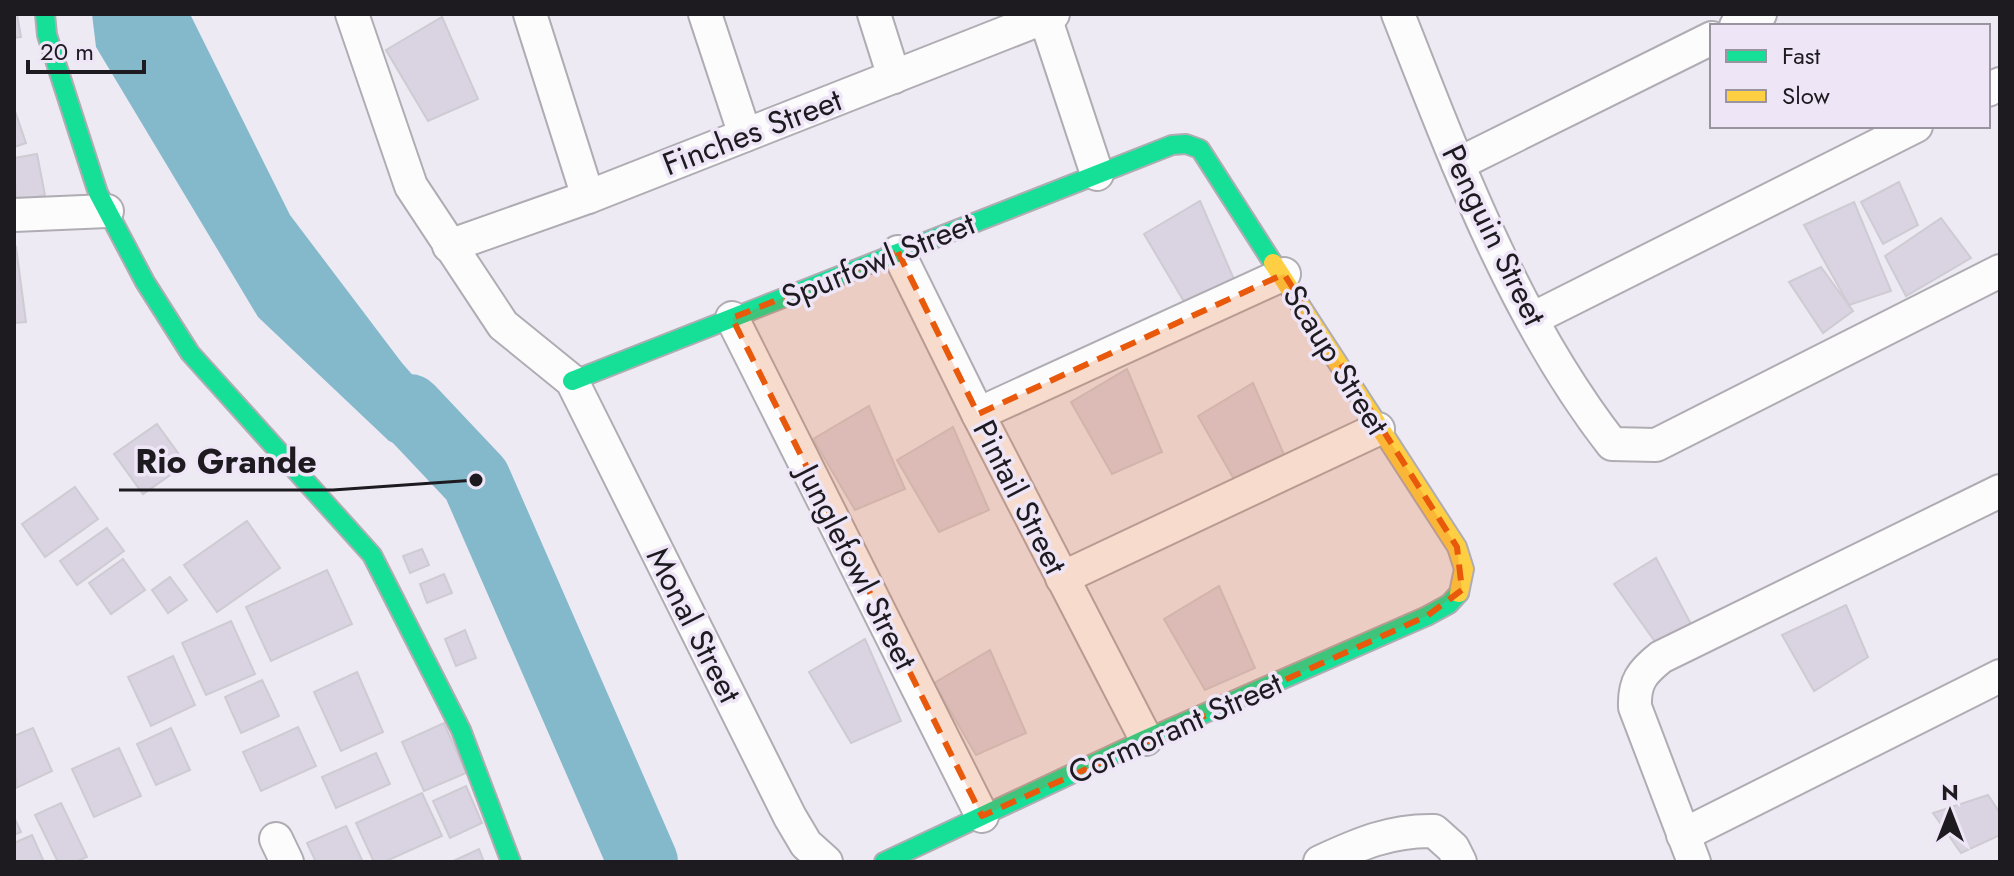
<svg xmlns="http://www.w3.org/2000/svg" width="2014" height="876" font-family="Jost,sans-serif">
  <style>
    .water { fill: #84b9cc }
    .lines { fill: none; stroke-linecap: round; stroke-linejoin: round }
    .river { stroke: #84b9cc; stroke-width: 70 }
    .building { fill: #dad3e2; stroke: #cfcbd3; stroke-width: 2 }
    .street-casing { stroke: #b0acb3; stroke-width: 36 }
    .fast-casing { stroke: #b0acb3; stroke-width: 22 }
    .slow-casing { stroke: #b0acb3; stroke-width: 22 }
    .street { stroke: #fcfcfd; stroke-width: 32 }
    .fast { stroke: #16e098; stroke-width: 18 }
    .slow { stroke: #ffcf43; stroke-width: 18 }
    .marked { fill: #e8590c; fill-opacity: 0.2; stroke: #e8590c; stroke-width: 6; stroke-dasharray: 16 10; stroke-linejoin: round }
    .labels { text-anchor: middle; dominant-baseline: central; stroke-width: 7; stroke-linejoin: round; paint-order: stroke }
    .street-label { font-size: 32px; fill: #1d1a20; stroke: #eee6f7 }
    .leader { fill: none; stroke: #1d1a20; stroke-width: 3 }
    .callout-dot { fill: #1d1a20; stroke: #eee6f7; stroke-width: 3 }
    .callout-label { font-size: 34px; text-anchor: middle; font-weight: bold; fill: #1d1a20; stroke: #eee6f7; stroke-width: 7; stroke-linejoin: round; paint-order: stroke }
  </style>
  <rect width="100%" height="100%" fill="#eeeaf3"/>
  <!-- water -->
  <path class="water" d="M92,14H190L290,215L402,363L446,413L476,480L389,441L258,317L96,47Z"/>
  <g class="lines">
    <!-- river -->
    <path class="river" d="M409,409L476,480L643,862"/>
  </g>
  <!-- building -->
  <g class="building">
    <path d="M14,14H17L21,37L14,38Z"/>
    <path d="M442,17L478,99L428,121L386,50Z"/>
    <path d="M14,108L26,143L14,147Z"/>
    <path d="M37,154L45,195L16,201L14,158Z"/>
    <path d="M1899,182L1918,225L1883,244L1861,202Z"/>
    <path d="M1200,201L1236,284L1186,305L1144,234Z"/>
    <path d="M1854,202L1891,291L1849,305L1804,225Z"/>
    <path d="M1941,218L1971,258L1906,296L1885,256Z"/>
    <path d="M16,247L26,322L14,323V248Z"/>
    <path d="M1821,267L1853,311L1823,333L1789,282Z"/>
    <path d="M1127,369L1162,452L1112,474L1071,402Z"/>
    <path d="M1253,383L1289,466L1239,488L1198,416Z"/>
    <path d="M869,406L905,489L855,510L813,439Z"/>
    <path d="M157,424L186,464L143,494L114,454Z"/>
    <path d="M953,427L989,510L939,532L897,460Z"/>
    <path d="M75,487L98,519L45,557L22,524Z"/>
    <path d="M247,521L280,568L217,612L184,565Z"/>
    <path d="M107,528L124,551L77,585L60,561Z"/>
    <path d="M422,549L429,565L410,573L403,556Z"/>
    <path d="M1656,558L1692,626L1661,650L1614,584Z"/>
    <path d="M123,559L145,590L111,614L89,583Z"/>
    <path d="M327,570L352,624L271,661L246,607Z"/>
    <path d="M444,574L452,593L427,603L420,584Z"/>
    <path d="M170,577L187,600L168,613L152,590Z"/>
    <path d="M1219,586L1255,668L1205,690L1164,619Z"/>
    <path d="M1846,605L1868,657L1814,691L1782,635Z"/>
    <path d="M231,621L255,674L206,695L182,643Z"/>
    <path d="M465,630L476,658L456,666L445,639Z"/>
    <path d="M865,639L901,721L851,743L809,672Z"/>
    <path d="M990,650L1026,733L976,755L934,683Z"/>
    <path d="M173,656L195,705L151,726L128,677Z"/>
    <path d="M357,672L383,732L341,751L314,692Z"/>
    <path d="M262,680L279,716L241,733L225,697Z"/>
    <path d="M444,723L466,773L424,791L402,742Z"/>
    <path d="M298,727L316,766L261,791L243,752Z"/>
    <path d="M33,728L52,771L16,788L14,736Z"/>
    <path d="M171,728L190,770L156,785L137,744Z"/>
    <path d="M119,748L141,796L94,817L72,769Z"/>
    <path d="M376,753L390,784L336,808L322,777Z"/>
    <path d="M466,786L482,823L450,838L433,801Z"/>
    <path d="M422,793L442,836L384,862H374L356,823Z"/>
    <path d="M1988,795L2000,813V835L1961,853L1933,813Z"/>
    <path d="M61,803L87,857L75,862H58L35,815Z"/>
    <path d="M14,817L21,832L14,835Z"/>
    <path d="M346,826L363,862H316L307,843Z"/>
    <path d="M32,835L44,862H14V843Z"/>
    <path d="M479,849L484,862H451Z"/>
  </g>
  <g class="lines">
    <!-- street casing -->
    <g class="street-casing">
      <g id="street">
        <path d="M352,14L411,186L503,325L572,381L790,817L806,844L826,862"/>
        <path d="M530,14L588,197"/>
        <path d="M705,14L745,135"/>
        <path d="M874,14L894,77"/>
        <path d="M1044,14L1097,174"/>
        <path d="M1398,14C1456,161 1514,318 1612,444L1656,445L2000,271"/>
        <path d="M1736,26L1760,14"/>
        <path d="M1988,90L2000,84"/>
        <path d="M1458,164L1712,38"/>
        <path d="M14,215L107,211"/>
        <path d="M449,246L588,197L1053,14"/>
        <path d="M898,252L978,414L1146,739"/>
        <path d="M732,318L982,816"/>
        <path d="M1532,319L1916,126"/>
        <path d="M978,414L1284,274"/>
        <path d="M1062,578L1378,429"/>
        <path d="M1683,835L2000,676"/>
        <path d="M276,839L287,862"/>
        <path d="M1320,862C1359,844 1391,830 1434,831L1453,848L1460,862"/>
        <path d="M1694,862L1635,707C1634,682 1642,672 1661,657L2000,491"/>
      </g>
    </g>
    <!-- fast casing -->
    <g class="fast-casing">
      <g id="fast">
        <path d="M45,14L47,35L98,193L145,282L190,353L372,555L461,730L511,862"/>
        <path d="M572,381L1172,145L1186,144L1200,149L1273,263"/>
        <path d="M884,862L1146,739L1427,616L1449,604L1459,593"/>
      </g>
    </g>
    <!-- slow casing -->
    <g class="slow-casing">
      <path id="slow" d="M1273,263L1457,547L1464,569L1459,593"/>
    </g>
    <!-- street -->
    <use href="#street" class="street"/>
    <!-- fast -->
    <use href="#fast" class="fast"/>
    <!-- slow -->
    <use href="#slow" class="slow"/>
  </g>
  <!-- marked area -->
  <path class="marked" d="M898,252L978,414L1284,274L1457,547L1462,590L1427,616L982,816L732,318Z"/>
  <g class="labels">
    <!-- street labels -->
    <g class="street-label">
      <text transform="translate(752 132) rotate(-21)">Finches Street</text>
      <text transform="translate(1494 235) rotate(64)">Penguin Street</text>
      <text transform="translate(878 260) rotate(-22)">Spurfowl Street</text>
      <text transform="translate(1336 360) rotate(58)">Scaup Street</text>
      <text transform="translate(1020 497) rotate(63)">Pintail Street</text>
      <text transform="translate(857 567) rotate(63)">Junglefowl Street</text>
      <text transform="translate(694 625) rotate(63)">Monal Street</text>
      <text transform="translate(1175 728) rotate(-24)">Cormorant Street</text>
    </g>
  </g>
  <!-- callouts -->
  <path class="leader" d="M476 480L333 490H119"/>
  <circle class="callout-dot" cx="476" cy="480" r="8"/>
  <g class="callout-label">
    <text x="226" y="473">Rio Grande</text>
  </g>
  <!-- border -->
  <rect width="2014" height="876" fill="none" stroke="#1d1a20" stroke-width="32"/>
  <!-- legend -->
  <rect x="1710" y="24" width="280" height="104" fill="#eee6f7" stroke="#9a94a1" stroke-width="2"/>
  <rect x="1726" y="50" width="40" height="12" fill="#16e098" stroke="#9a94a1" stroke-width="2"/>
  <text x="1782" y="64" font-size="24" fill="#1d1a20">Fast</text>
  <rect x="1726" y="90" width="40" height="12" fill="#ffcf43" stroke="#9a94a1" stroke-width="2"/>
  <text x="1782" y="104" font-size="24" fill="#1d1a20">Slow</text>
  <!-- north arrow -->
  <g transform="translate(1950 812)" stroke="#eee6f7" stroke-width="6" paint-order="stroke">
  <path d="M0-6L14 30L0 20L-14 30Z" fill="#1d1a20"/>
  <text y="-12" font-size="22" font-weight="bold" text-anchor="middle" fill="#1d1a20">N</text>
  </g>
  <!-- scale -->
  <path d="M28 60v12h116v-12" fill="none" stroke="#1d1a20" stroke-width="4"/>
  <text x="40" y="60" font-size="24" fill="#1d1a20" stroke="#eee6f7" stroke-width="6" paint-order="stroke">20 m</text>
</svg>
